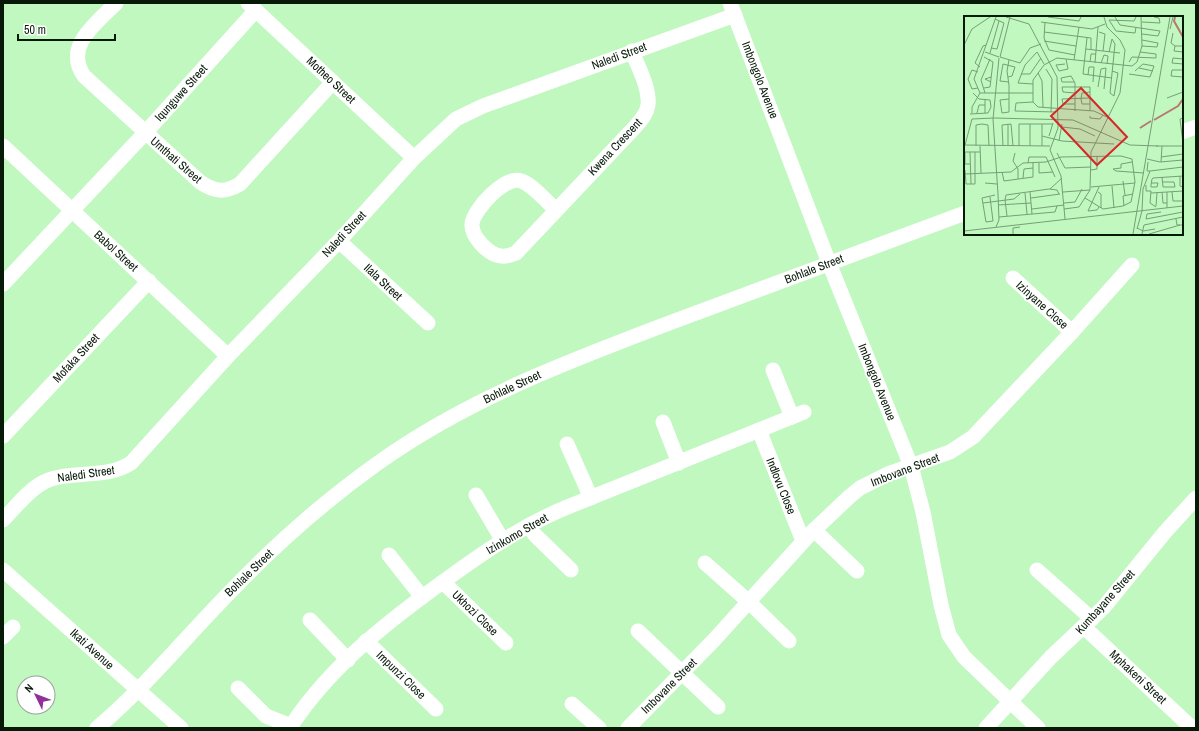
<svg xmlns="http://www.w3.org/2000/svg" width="1199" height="731" font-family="'Archivo Narrow',sans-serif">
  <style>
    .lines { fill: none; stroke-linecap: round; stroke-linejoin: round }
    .minor { stroke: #fff; stroke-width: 15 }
    .labels { text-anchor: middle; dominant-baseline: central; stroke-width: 4; stroke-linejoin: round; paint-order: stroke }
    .street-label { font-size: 12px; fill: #061a07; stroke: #fff }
    .inset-river { fill: none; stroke: #bb7771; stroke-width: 2 }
    .inset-road { fill: none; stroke: #769f76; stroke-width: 1 }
    .view { fill: #d62828; fill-opacity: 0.15; stroke: #d62828; stroke-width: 2 }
    .inset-edge { fill: none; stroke: #061a07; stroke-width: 2 }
  </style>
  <rect width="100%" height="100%" fill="#c0f8c0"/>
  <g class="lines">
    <!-- minor -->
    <g class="minor">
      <path d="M116,3C97,23 63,46 84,76L200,182C215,192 224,193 240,184L333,82"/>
      <path d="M248,3L414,158"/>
      <path d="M730,3L829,263L911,466L923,512L941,605L949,635L964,657L1038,728"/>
      <path d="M1182,132L1196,127"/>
      <path d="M3,146L228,356"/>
      <path d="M556,210C547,202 532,184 521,181C505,175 473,210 472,224C471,237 489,255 501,256C506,257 511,255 516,253L635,127C640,121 647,114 648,105C650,88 638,67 632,51"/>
      <path d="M339,241L428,323"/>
      <path d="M1013,278L1072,332"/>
      <path d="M3,284L145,133L256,10"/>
      <path d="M773,370L792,417"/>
      <path d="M663,422L679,463"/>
      <path d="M759,430L803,541"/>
      <path d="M3,436L149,281"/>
      <path d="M567,444L591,498"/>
      <path d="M476,495L503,541"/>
      <path d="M3,520C15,508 28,490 44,482C72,469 105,480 131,463L228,356L339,241L414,158L456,119L483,106L735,15"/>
      <path d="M528,526L535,535L571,570"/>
      <path d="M814,530L857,571"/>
      <path d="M389,555L422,597"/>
      <path d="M705,563L749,602L789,641"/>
      <path d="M3,570L181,728"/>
      <path d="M1037,570L1092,619"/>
      <path d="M443,582L506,643"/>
      <path d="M310,620L348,660"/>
      <path d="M1084,627L1192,728"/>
      <path d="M638,631L718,707"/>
      <path d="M3,637L13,627"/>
      <path d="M366,641L436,709"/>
      <path d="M238,688L266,716L291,726"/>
      <path d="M572,704L599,728"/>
      <path d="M291,726C331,665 392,618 451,576C487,550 524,525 565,508L804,412"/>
      <path d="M97,728C147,686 188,634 234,588C278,542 326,500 378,463C470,397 575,359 680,319C775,284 870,248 965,213"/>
      <path d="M628,728L714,640L810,534L849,497L860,488L890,473L950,452L973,437L1072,332L1132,265"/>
      <path d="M986,728L1051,657L1104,607L1165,532L1196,498"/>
    </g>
  </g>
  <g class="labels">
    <!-- street labels -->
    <g class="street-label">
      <text transform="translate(619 56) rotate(-20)">Naledi Street</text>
      <text transform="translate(331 80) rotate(43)">Motheo Street</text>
      <text transform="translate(760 80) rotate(69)">Imbongolo Avenue</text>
      <text transform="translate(181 93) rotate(-48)">Iqunguwe Street</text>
      <text transform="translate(615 147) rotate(-47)">Kwena Crescent</text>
      <text transform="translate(176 160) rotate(41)">Umthati Street</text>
      <text transform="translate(344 234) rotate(-47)">Naledi Street</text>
      <text transform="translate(116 251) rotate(42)">Babol Street</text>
      <text transform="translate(814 269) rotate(-21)">Bohlale Street</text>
      <text transform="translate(383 282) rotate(43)">Ilala Street</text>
      <text transform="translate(1042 305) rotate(42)">Izinyane Close</text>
      <text transform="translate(76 358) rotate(-47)">Mofaka Street</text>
      <text transform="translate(877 382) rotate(68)">Imbongolo Avenue</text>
      <text transform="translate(512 387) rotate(-25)">Bohlale Street</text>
      <text transform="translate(905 470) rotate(-21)">Imbovane Street</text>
      <text transform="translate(86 474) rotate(-8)">Naledi Street</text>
      <text transform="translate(781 486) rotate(68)">Indlovu Close</text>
      <text transform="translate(517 534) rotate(-30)">Izinkomo Street</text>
      <text transform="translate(249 573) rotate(-44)">Bohlale Street</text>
      <text transform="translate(1105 602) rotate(-48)">Kumbayane Street</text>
      <text transform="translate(475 613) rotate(44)">Ukhozi Close</text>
      <text transform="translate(92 649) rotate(42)">Ikati Avenue</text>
      <text transform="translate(401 675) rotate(44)">Impunzi Close</text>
      <text transform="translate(1138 677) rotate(43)">Mphakeni Street</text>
      <text transform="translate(669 686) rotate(-45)">Imbovane Street</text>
    </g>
  </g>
  <!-- overview -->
  <g transform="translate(964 16)">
    <rect width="219" height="219" fill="#c0f8c0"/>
    <path class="inset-river" d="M211,1L210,5L219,21M190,104L214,90L219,83M176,112L187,105"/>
    <path class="inset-road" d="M42,1L65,8L93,61L94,112L86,134L97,160L101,203M84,1L115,5L117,1M151,1L156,9L196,15L194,20L178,18M77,6L128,13L141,8M81,6L80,22L85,34L111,39M178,6L196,7L195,2L190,1M172,11L171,17L152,15L145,4L170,5L172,1M206,13L209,1M80,16L127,22V34M135,16L141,18L139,35M209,17L207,27L211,30M123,22L119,58L148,62M80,25L112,30M0,29L8,13L26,1M178,30L193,31L194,27L178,24M219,30H211L210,35L219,36M27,32L33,33L40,7L31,3M122,33L156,37M21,36L35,41M145,36L148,23L151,28L146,77L150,80L154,57L148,55M26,37L35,5M36,41L56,47L66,32L77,28M36,41L46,1M219,43L209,42L208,47L219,48M110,44L115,11M126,46L127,38H132M165,46L168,41L192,42V38L176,36M131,47L134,11M137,47L140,39L144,40L143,48M101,48L92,49L95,55L104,53L102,43M16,51L11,47L19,30L22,29M175,52L189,55M82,53L88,63L87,96M219,54H208L207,60L219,61M14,56L8,54L4,63L8,73L14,72M74,57L78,65L79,91M57,58H66L77,42M165,58L186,61L190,50L179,48L171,55M124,59L125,51H130L129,66M44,61L48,60L51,51L39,48L36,65L45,66M27,66L21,63L27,61M110,66H98L97,62L107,60L111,67V95M69,68L54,67L61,49L73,36L80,48M134,71L137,53L142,52L140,73M20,72L26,71L29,46L20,41M16,77L10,63L32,1M16,77H69M21,77L17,64L26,43M111,77L99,76L98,71H126V95M203,82L219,76M21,83V97M45,83L36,84L38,97L45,96V69L43,55L45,44M69,86L52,87L51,95L92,96M111,88H99L98,83L126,82M126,88H118L117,83L118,77L126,76M8,97V91L16,77M13,97L15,89H21M6,98L24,97L27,91L26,84L15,83L9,77M126,100V102L136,103L139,99M30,102L109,104L166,129L194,130M145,102L130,95L74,91L69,86V64L80,49L93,42L168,50L173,46L178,30L177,1M219,102L216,103L219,127M44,108V130M66,108V130M78,108V130M98,111L116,113L131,120M78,120L98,125L150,128M85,120L89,107M95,125L98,108M0,129L86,130M1,129L8,103L30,102M12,130V109L18,108L24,109L25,130M16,130L17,157M39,130L38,109L47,108L49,130M55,130V108H89M192,130H219M6,136L7,168M51,137L49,145L54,153V163M93,137L101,152L127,151M197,141L219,138M183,143L196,146L219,144M184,146L183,155H186M197,146L198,130M64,147L65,141H82L91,161M75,147V157L89,156M6,148H1V136H16M149,153L152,155L180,157M149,153L157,152V148L168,146M1,154L2,168H11V136M127,154L133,153V140M186,155L219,151M38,156L40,165L69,161V147M1,158L47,156L59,147L82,146L97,141L157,140L168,143L171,166L167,186L159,190L139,193L121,182M216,160V170L219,171M198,161L199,171H211L210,166H199M59,162L60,153L69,152M159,165L161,179M21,167L33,168M187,167H194L193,171H187V169L188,163L189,162L219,160M182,169V175H187L186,187L192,191M148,170L150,192M127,171L171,167M86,173L98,162M66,176L68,198M99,176L126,174M134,176L137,178V192M198,176L199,187H203M208,176L209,185H219M61,177L63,198M187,177L219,175M26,181L29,205L22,206L18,182L31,179M67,182L96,178M41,184L42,179L85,173L93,174L95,178M41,184L43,200M19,187L50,183L56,178M100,187L111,186L118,173M34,189L67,187M160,190L159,180L169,178M192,190L193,177M135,191L133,194L124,195L135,171M203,192V176M68,193L100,189M100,193L115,191L126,174L127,136L156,77L161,34L156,24L143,11L140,1M197,196L183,198L182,203L219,196M35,201L91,196L93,190M212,203L213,209H219M32,211L35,204L34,178L29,103L35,42M173,212L179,215L191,213M173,213L178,195L179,173L186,155M0,215L219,190M49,218V212L56,211M169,218L206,1M178,218L180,209L219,201M185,218L216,209"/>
    <path class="view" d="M117,72L163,121L133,149L87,100Z"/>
    <rect width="219" height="219" class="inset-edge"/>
  </g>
  <!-- border -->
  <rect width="1199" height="731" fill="none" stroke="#061a07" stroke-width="8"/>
  <!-- north arrow -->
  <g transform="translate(36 695) rotate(313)"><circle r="19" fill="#ffffff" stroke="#9ba39c"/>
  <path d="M0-3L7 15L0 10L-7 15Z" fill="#913099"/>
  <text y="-6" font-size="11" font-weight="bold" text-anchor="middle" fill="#061a07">N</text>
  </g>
  <!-- scale -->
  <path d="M18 34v6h97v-6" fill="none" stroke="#061a07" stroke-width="2"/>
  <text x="24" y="34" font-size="12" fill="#061a07" stroke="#ffffff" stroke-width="3" paint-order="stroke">50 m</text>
</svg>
